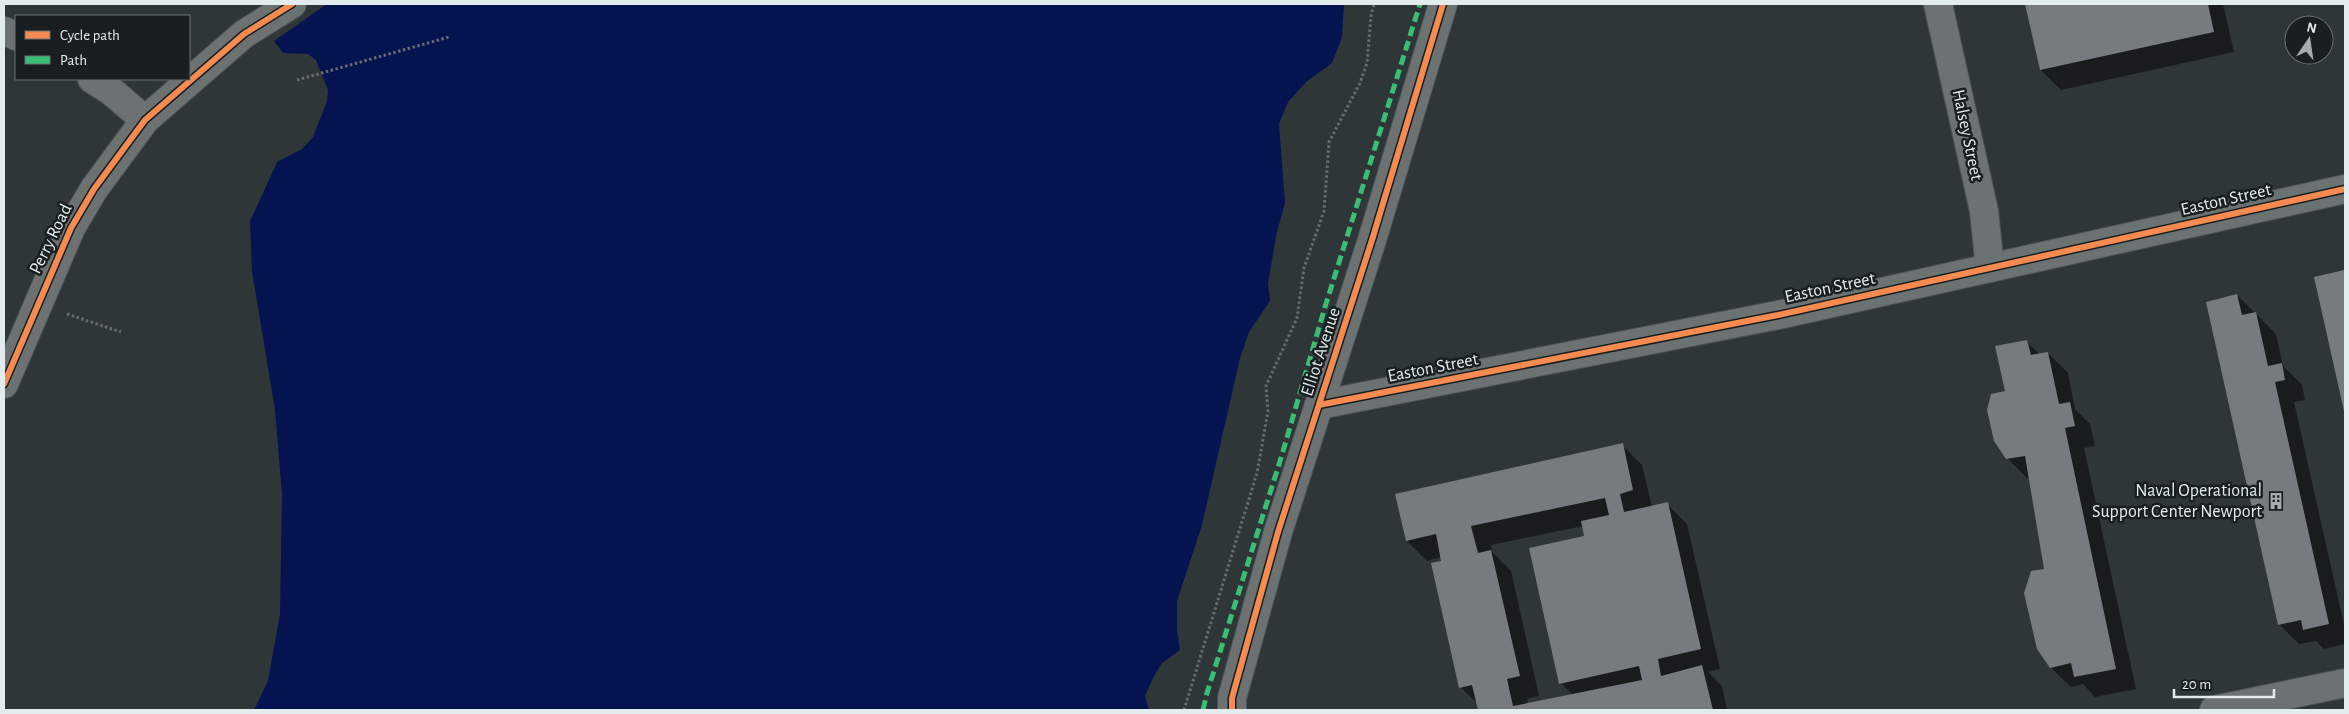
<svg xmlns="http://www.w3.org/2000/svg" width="2349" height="714" font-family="'Alegreya Sans',sans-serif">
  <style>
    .water { fill: #051450 }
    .pier { fill: #2e3638 }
    .shadow { fill: #0007; fill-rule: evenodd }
    .building { fill: #757b7e; fill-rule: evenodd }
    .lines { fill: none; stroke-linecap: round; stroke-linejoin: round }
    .minor-casing { stroke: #4c5354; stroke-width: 30 }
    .path { stroke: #686c6e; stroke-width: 3; stroke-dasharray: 2.5 2.5; stroke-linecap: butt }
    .minor { stroke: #6c7272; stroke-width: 28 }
    .quiet { stroke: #3abd76; stroke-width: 5; stroke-dasharray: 10 5; stroke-linecap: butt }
    .cycleway-casing { stroke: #191f20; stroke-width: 9 }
    .cycleway { stroke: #f68b52; stroke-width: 6 }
    .labels { text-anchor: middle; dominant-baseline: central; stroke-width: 5; stroke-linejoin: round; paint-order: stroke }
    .street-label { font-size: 18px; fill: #e3eced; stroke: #191f20 }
    .poi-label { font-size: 18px; fill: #e3eced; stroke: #191f20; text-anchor: end }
  </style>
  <rect width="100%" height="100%" fill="#2e3638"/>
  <!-- water -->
  <path class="water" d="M234,4H1350L1347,10L1348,47L1305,118L1282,264L1279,306L1255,339L1244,373L1218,497L1180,650L1165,670L1158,710H254L268,681L280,614L282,494L275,410L252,271L250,221L277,162L294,145L319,99L313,77L261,51Z"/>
  <!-- pier -->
  <g class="pier">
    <path d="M231,4H327L274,41L283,53L308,54L316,60L328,90L327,101L313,137L302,149L277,162L250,221H247L275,161L292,144L317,99L311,79L283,67L265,65L261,51L259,52Z"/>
    <path d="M1344,4H1352L1349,11L1350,47L1308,119L1299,218L1284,265L1282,307L1257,340L1246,373L1235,428L1234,460L1221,498L1198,581L1183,651L1167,671L1160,710H1149L1145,696L1153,678L1162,663L1180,650L1177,630V601L1202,525L1240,358L1249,332L1270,301L1268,284L1276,236L1285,203L1279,124L1288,102L1306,82L1332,63L1342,37Z"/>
  </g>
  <!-- shadow -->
  <g class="shadow">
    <path d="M2026,4H2223L2234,52L2061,90L2041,70Z"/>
    <path d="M2344,272L2345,273V409L2316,278Z"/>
    <path d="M2237,295L2276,334L2283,366L2302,385L2305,400L2294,402L2345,629V644L2324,649L2316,641L2299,644L2279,624Z"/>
    <path d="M2026,341L2040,355L2048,353L2068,373L2075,409L2090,424L2095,446L2084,448L2136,689L2095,697L2083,684L2071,687L2050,667L2046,570L2030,478H2027L2007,458L2006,392Z"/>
    <path d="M1622,445L1642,465L1652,507L1667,504L1687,524L1720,669L1708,672L1722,686L1727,710H1479L1478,704L1460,687L1442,557L1427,561L1407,541ZM1583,526L1585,536L1561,683L1573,695L1528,704L1527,699L1539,696L1511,571L1492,552L1491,545Z"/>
  </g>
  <!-- building -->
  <g class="building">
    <path d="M2025,4H2208L2214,32L2040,70Z"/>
    <path d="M2344,270L2345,276L2344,411L2314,277Z"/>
    <path d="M2237,294L2242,315L2256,312L2268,366L2282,363L2285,380L2275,382L2329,624L2303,630L2301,620L2278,625L2206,302Z"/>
    <path d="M2027,340L2031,355L2048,352L2059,404L2070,402L2075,426L2065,428L2116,669L2074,677L2071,663L2050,668L2037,649L2024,593L2031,571L2044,569L2025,456L2006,459L1994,441L1987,410L1991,394L2005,391L1995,346Z"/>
    <path d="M1623,443L1633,490L1620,494L1624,512L1668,502L1701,649L1658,659L1661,676L1702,665L1713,710H1478L1472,685L1459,688L1431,563L1441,561L1436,534L1406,541L1395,494ZM1605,498L1609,515L1581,521L1584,536L1529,548L1559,684L1639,666L1642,680L1513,706L1507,679L1520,676L1491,550L1478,553L1471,526Z"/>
  </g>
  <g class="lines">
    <!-- minor casing -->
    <g class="minor-casing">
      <g id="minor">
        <path d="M1938,4L1984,211L1990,268"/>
        <path d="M4,31L16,36"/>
        <path d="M92,79L111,91L145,120"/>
        <path d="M4,384L71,228L94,189L125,147L145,120L244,34L292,4"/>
        <path d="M1319,405L1778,315L2345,189"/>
        <path d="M1232,710V698L1278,532L1372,240L1443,4"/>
        <path d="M2214,710L2345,683"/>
      </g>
    </g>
    <!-- path -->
    <g class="path">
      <path d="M297,80L449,37"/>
      <path d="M67,314L121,332"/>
      <path d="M1184,710L1257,473L1268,411L1266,386L1297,318L1304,268L1324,211L1329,142L1360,83L1367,63L1371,16L1374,4"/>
    </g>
    <!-- minor -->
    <use href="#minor" class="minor"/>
    <!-- quiet -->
    <path class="quiet" d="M1203,710L1207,693L1281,458L1325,307L1420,4"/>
    <!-- cycleway casing -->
    <g class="cycleway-casing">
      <g id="cycleway">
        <path d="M4,384L71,228L94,189L125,147L145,120L244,34L292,4"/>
        <path d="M1319,405L1778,315L2345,189"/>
        <path d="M1232,710V698L1278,532L1372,240L1443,4"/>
      </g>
    </g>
    <!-- cycleway -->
    <use href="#cycleway" class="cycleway"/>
  </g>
  <!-- icons -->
  <defs>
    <g id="building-bare" transform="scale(1.35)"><path d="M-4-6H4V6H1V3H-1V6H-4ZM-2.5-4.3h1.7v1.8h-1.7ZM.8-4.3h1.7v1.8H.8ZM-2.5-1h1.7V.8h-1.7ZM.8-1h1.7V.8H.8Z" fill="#a4acae" stroke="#191f20" stroke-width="2.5" paint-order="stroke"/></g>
  </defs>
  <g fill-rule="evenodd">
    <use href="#building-bare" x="2276" y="501"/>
  </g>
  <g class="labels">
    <!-- street labels -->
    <g class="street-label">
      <text transform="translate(1967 135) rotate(78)">Halsey Street</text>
      <text transform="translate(2226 200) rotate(-13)">Easton Street</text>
      <text transform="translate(51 239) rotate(-64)">Perry Road</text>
      <text transform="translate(1830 288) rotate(-12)">Easton Street</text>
      <text transform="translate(1321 352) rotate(-72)">Elliot Avenue</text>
      <text transform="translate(1433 368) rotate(-11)">Easton Street</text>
    </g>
    <!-- poi labels -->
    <g class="poi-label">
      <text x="2262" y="491">Naval Operational<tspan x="2262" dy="21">Support Center Newport</tspan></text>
    </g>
  </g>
  <!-- border -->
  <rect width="2349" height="714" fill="none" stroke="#e3eced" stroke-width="10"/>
  <!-- legend -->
  <rect x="15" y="15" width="175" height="65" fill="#191f20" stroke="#6a7172"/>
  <rect x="25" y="31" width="25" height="8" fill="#f68b52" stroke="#6a7172"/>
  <text x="60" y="40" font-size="15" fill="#e3eced">Cycle path</text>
  <rect x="25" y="56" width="25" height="8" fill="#3abd76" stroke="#6a7172"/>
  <text x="60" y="65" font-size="15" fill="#e3eced">Path</text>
  <!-- north arrow -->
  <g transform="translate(2309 40) rotate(13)"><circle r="24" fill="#191f20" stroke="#6a7172"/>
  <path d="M0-4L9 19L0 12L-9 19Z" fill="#a4acae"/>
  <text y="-8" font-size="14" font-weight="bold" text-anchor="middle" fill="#e3eced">N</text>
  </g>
  <!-- scale -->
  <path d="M2174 689v8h100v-8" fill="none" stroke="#e3eced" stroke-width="2.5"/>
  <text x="2182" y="689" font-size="15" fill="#e3eced" stroke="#191f20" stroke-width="4" paint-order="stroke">20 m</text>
</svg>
